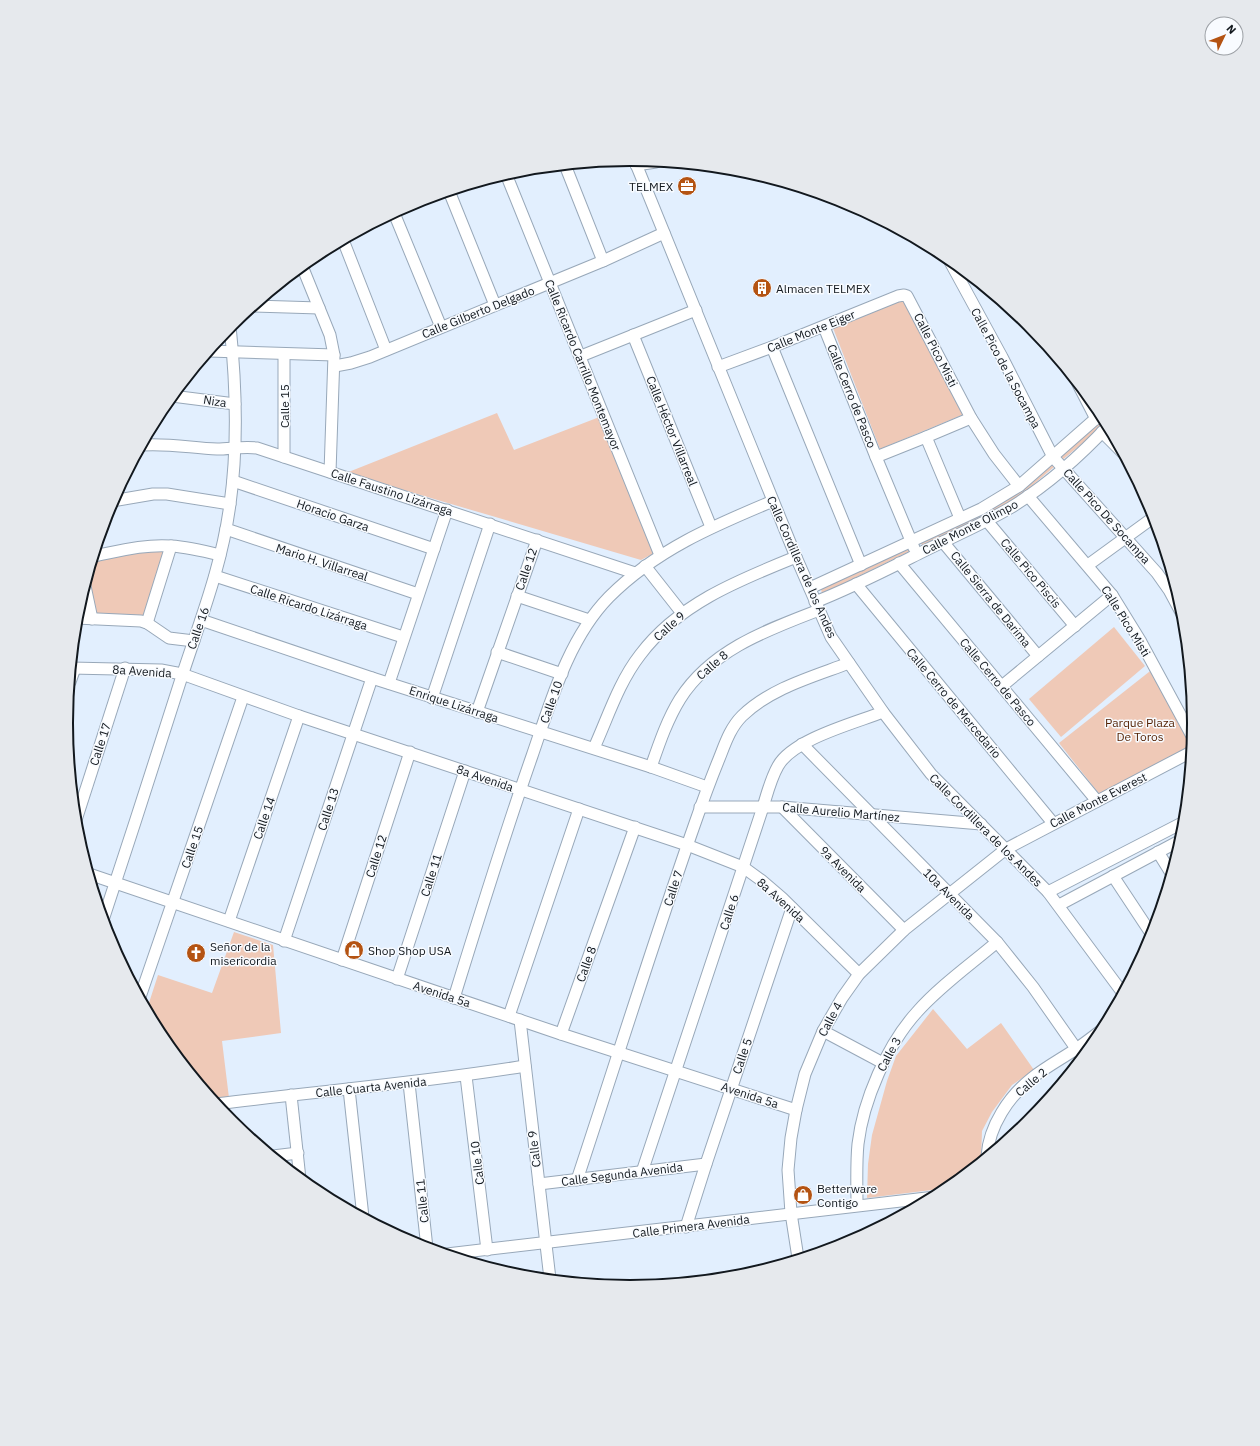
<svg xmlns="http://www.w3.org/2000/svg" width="1260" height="1446" font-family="'IBM Plex Sans',sans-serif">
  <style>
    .green { fill: #efc9b7 }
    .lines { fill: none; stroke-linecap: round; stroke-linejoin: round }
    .minor-casing { stroke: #98a8b9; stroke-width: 13 }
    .minor { stroke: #fff; stroke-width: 11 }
    .labels { text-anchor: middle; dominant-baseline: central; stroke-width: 3; stroke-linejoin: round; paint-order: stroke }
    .poi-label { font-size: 12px; fill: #12181e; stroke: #f8fbff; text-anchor: start }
    .street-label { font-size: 12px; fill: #12181e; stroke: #f8fbff }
    .park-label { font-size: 12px; fill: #521f00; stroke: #f8fbff }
    .rim { fill: none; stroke: #12181e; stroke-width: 2 }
  </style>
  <rect width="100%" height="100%" fill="#e2effe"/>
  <!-- green -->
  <g class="green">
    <path d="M904,296L967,413L880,449L833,328Z"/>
    <path d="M497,413L514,450L602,416L656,552L641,560L346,473Z"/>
    <path d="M1103,417L1106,423L1104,425L1010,504L922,545L919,541L1006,499Z"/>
    <path d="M909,545L912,550L822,594L821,589Z"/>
    <path d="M165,550L145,615H97L88,575L92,561L141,551Z"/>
    <path d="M1114,627L1145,666L1061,737L1029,699Z"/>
    <path d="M1154,668L1192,741V747L1100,795L1059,743Z"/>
    <path d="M234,932L273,945L281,1033L222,1041L229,1098L213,1099L161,1036L147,1009L158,975L212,993Z"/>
    <path d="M933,1009L967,1049L1001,1023L1034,1070L1012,1085L992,1112L982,1131L981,1161L948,1188L867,1198L868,1164L872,1135L887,1081L896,1056Z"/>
  </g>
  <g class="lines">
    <!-- minor casing -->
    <g class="minor-casing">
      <g id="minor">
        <path d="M634,159L796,557L831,637L883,712L931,774L1048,892L1122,992"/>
        <path d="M565,165L603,261"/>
        <path d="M636,165L656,162"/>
        <path d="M506,174L660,555"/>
        <path d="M449,191L495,305"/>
        <path d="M394,213L441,327"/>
        <path d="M343,240L386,350"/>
        <path d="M948,258L1002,357L1053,457L1157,573L1169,590L1184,618"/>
        <path d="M302,266L330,335L334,355L330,472"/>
        <path d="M254,306L319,308"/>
        <path d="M824,327L876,457L914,548"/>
        <path d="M633,335L711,527"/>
        <path d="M772,347L861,565"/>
        <path d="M209,351L334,355"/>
        <path d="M284,355V457"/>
        <path d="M581,356L696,310"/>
        <path d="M335,366L351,363L370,357L603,261L664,233"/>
        <path d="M718,367L772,347L898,296L904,295L907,296L971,418L994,454L1019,486"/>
        <path d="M1078,384L1096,419"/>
        <path d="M172,396L235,404"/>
        <path d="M1102,432L1122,452"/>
        <path d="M926,437L960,518"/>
        <path d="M142,445C168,443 192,448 217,449C230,449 244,446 257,448L635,573"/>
        <path d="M876,457L926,437L971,418"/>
        <path d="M233,481L434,549"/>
        <path d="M1028,496L1112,595L1141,642L1193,738"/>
        <path d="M112,501L153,494H167L230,504"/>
        <path d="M987,521L1075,626"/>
        <path d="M226,529L418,594"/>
        <path d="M943,542L1038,656"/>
        <path d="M94,556C119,551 145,544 171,546C188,547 204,551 220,555"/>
        <path d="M899,563L1097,801"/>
        <path d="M1088,565L1154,517"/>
        <path d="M645,566L682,613"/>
        <path d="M215,576L403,637"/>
        <path d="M856,584L1053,823"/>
        <path d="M85,586L92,619"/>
        <path d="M810,588L981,509L1019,486L1101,414"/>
        <path d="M517,596L589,620"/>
        <path d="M815,602C851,588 886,570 920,553C950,538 981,525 1010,508C1046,486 1079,457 1108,426"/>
        <path d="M76,618L141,621L147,623L169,638L194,641"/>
        <path d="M201,620L372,678L651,767L707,787"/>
        <path d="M147,623L171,546"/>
        <path d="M497,652L562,674"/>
        <path d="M71,668L161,670L182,674L299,716L687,845L743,867L761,880L782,898L859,974"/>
        <path d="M70,682L75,668"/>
        <path d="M389,683L447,510"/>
        <path d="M1002,686L1112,595"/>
        <path d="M432,698L490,524"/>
        <path d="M477,712L537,540"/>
        <path d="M802,744L997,942L1033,987L1082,1057"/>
        <path d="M594,748C608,717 619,682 640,655C678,604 739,580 796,557"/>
        <path d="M651,767C659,744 667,720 680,699C711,650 767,630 819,610"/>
        <path d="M700,807H782L981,824"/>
        <path d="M782,807L904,930"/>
        <path d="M76,820L125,668"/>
        <path d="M1158,852L1171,873"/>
        <path d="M89,874L561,1034L796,1110"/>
        <path d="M1113,876L1152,935"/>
        <path d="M1048,892L1184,822"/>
        <path d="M1059,905L1181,840"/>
        <path d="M103,920C130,839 156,757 182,676C201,618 222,565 230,504C238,447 236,383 230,326"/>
        <path d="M229,921L299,716"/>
        <path d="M284,941L372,678"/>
        <path d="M342,960L410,752"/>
        <path d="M397,979L465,771"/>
        <path d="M140,997L243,697"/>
        <path d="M454,998C479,917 504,836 532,756C551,701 568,639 609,597C656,550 713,526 773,501"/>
        <path d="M509,1016L579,809"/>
        <path d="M520,1020L550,1279"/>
        <path d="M823,1031L883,1063"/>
        <path d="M561,1034L635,827"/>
        <path d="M466,1076L487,1250"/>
        <path d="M409,1083L427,1248"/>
        <path d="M349,1089L363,1217"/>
        <path d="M291,1095L300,1179"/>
        <path d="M216,1104C319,1091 422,1083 525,1066"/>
        <path d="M273,1156L298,1153"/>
        <path d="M987,1156C989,1126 1009,1096 1032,1078C1046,1067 1061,1059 1076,1049C1085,1043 1094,1036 1103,1029"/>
        <path d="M642,1172L763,807C767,794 771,778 778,766C793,739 855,723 883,712"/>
        <path d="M577,1180C616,1062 653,943 694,826C702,803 710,781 719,759C725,744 730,728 742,716C771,688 812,677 849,663"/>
        <path d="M539,1184L706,1164"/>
        <path d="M857,1205C857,1185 856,1164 858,1144C863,1101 887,1045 917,1012C940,986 970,965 997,942"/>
        <path d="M686,1227L706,1164L792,908"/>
        <path d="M447,1254L935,1197"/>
        <path d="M798,1258L791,1213L788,1170L791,1138L796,1110L805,1074L823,1031L842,998L859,974L904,930L1006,849L1191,752"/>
      </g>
    </g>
    <!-- minor -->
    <use href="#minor" class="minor"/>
  </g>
  <!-- icons -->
  <defs>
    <g id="office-disc" transform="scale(1)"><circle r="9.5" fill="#b45312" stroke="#f8fbff"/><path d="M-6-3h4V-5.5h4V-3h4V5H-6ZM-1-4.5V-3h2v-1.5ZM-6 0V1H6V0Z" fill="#fff"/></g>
    <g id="building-disc" transform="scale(1)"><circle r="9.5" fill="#b45312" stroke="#f8fbff"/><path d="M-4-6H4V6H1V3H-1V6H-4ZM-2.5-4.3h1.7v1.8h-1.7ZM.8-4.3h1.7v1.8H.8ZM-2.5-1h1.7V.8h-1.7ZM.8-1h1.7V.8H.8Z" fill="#fff"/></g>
    <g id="shop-disc" transform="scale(1)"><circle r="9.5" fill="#b45312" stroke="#f8fbff"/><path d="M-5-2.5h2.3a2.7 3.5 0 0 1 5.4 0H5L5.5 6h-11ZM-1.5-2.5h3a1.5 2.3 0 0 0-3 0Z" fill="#fff"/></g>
    <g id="church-disc" transform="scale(1)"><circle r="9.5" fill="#b45312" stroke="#f8fbff"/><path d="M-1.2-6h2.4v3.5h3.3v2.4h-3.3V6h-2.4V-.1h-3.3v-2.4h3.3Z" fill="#fff"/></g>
  </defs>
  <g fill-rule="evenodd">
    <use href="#office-disc" x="687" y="186"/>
    <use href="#building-disc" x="762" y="288"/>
    <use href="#shop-disc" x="354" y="950"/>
    <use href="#church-disc" x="196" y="953"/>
    <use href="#shop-disc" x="803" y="1195"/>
  </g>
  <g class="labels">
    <!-- poi labels -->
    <g class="poi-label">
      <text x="673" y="186" text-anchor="end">TELMEX</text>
      <text x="776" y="288">Almacen TELMEX</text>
      <text x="210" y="946">Señor de la<tspan x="210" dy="14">misericordia</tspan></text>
      <text x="368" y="950">Shop Shop USA</text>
      <text x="817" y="1188">Betterware<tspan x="817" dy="14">Contigo</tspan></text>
    </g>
    <!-- street labels -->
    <g class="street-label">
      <text transform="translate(478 312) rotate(-22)">Calle Gilberto Delgado</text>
      <text transform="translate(811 331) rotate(-22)">Calle Monte Eiger</text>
      <text transform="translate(936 350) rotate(63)">Calle Pico Misti</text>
      <text transform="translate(583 365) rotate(68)">Calle Ricardo Carrillo Montemayor</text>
      <text transform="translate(1006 368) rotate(62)">Calle Pico de la Socampa</text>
      <text transform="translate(852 396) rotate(68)">Calle Cerro de Pasco</text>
      <text transform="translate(215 401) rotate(9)">Niza</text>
      <text transform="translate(284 406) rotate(-90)">Calle 15</text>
      <text transform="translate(672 431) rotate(68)">Calle Héctor Villarreal</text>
      <text transform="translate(392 492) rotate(18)">Calle Faustino Lizárraga</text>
      <text transform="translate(333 515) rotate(19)">Horacio Garza</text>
      <text transform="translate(1107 516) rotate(48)">Calle Pico De Socampa</text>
      <text transform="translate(970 527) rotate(-27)">Calle Monte Olimpo</text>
      <text transform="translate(322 562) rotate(18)">Mario H. Villarreal</text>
      <text transform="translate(802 567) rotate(66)">Calle Cordillera de los Andes</text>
      <text transform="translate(526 569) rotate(-71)">Calle 12</text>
      <text transform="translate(1031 573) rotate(50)">Calle Pico Piscis</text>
      <text transform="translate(991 599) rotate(51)">Calle Sierra de Darima</text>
      <text transform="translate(309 607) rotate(18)">Calle Ricardo Lizárraga</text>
      <text transform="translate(1126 621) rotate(58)">Calle Pico Misti</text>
      <text transform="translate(669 626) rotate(-42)">Calle 9</text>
      <text transform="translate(198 628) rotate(-71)">Calle 16</text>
      <text transform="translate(712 665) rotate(-41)">Calle 8</text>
      <text transform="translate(142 671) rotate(4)">8a Avenida</text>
      <text transform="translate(998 682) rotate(50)">Calle Cerro de Pasco</text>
      <text transform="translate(551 702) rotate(-70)">Calle 10</text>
      <text transform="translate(954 703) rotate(50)">Calle Cerro de Mercedario</text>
      <text transform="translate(454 704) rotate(18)">Enrique Lizárraga</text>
      <text transform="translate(100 744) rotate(-72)">Calle 17</text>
      <text transform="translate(485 778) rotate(19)">8a Avenida</text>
      <text transform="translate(1098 800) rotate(-27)">Calle Monte Everest</text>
      <text transform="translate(328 809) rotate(-72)">Calle 13</text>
      <text transform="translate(841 812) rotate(5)">Calle Aurelio Martínez</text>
      <text transform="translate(264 818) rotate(-71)">Calle 14</text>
      <text transform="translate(986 830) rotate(45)">Calle Cordillera de los Andes</text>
      <text transform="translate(192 847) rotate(-71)">Calle 15</text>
      <text transform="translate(376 856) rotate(-72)">Calle 12</text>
      <text transform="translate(843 869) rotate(45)">9a Avenida</text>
      <text transform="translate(431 875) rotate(-72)">Calle 11</text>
      <text transform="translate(673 888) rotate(-72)">Calle 7</text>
      <text transform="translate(949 894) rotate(45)">10a Avenida</text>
      <text transform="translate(781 900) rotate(42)">8a Avenida</text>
      <text transform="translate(729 912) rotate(-72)">Calle 6</text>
      <text transform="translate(586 964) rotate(-70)">Calle 8</text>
      <text transform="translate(442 994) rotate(18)">Avenida 5a</text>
      <text transform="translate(830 1019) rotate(-62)">Calle 4</text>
      <text transform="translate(889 1054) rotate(-62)">Calle 3</text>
      <text transform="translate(742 1056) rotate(-71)">Calle 5</text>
      <text transform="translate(1031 1082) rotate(-40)">Calle 2</text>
      <text transform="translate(371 1087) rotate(-6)">Calle Cuarta Avenida</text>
      <text transform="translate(750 1095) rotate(18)">Avenida 5a</text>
      <text transform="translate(534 1149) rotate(-97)">Calle 9</text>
      <text transform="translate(477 1163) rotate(-97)">Calle 10</text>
      <text transform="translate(622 1174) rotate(-7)">Calle Segunda Avenida</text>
      <text transform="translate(422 1201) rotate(-96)">Calle 11</text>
      <text transform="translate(691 1226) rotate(-7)">Calle Primera Avenida</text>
    </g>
    <!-- park labels -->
    <g class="park-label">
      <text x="1140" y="722">Parque Plaza<tspan x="1140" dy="14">De Toros</tspan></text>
    </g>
  </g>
  <!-- crop -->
  <path d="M0 0H1260V1446H0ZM73 723a557 557 0 1 1 1114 0a557 557 0 1 1-1114 0Z" fill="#e6e9ed" fill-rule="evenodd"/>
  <path class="rim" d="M73 723a557 557 0 1 1 1114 0a557 557 0 1 1-1114 0Z"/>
  <!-- north arrow -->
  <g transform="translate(1224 36) rotate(47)"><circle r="19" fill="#f8fbff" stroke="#9ca0a5"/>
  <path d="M0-3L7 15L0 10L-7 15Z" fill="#b45312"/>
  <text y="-6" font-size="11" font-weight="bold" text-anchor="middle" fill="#12181e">N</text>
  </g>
</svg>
